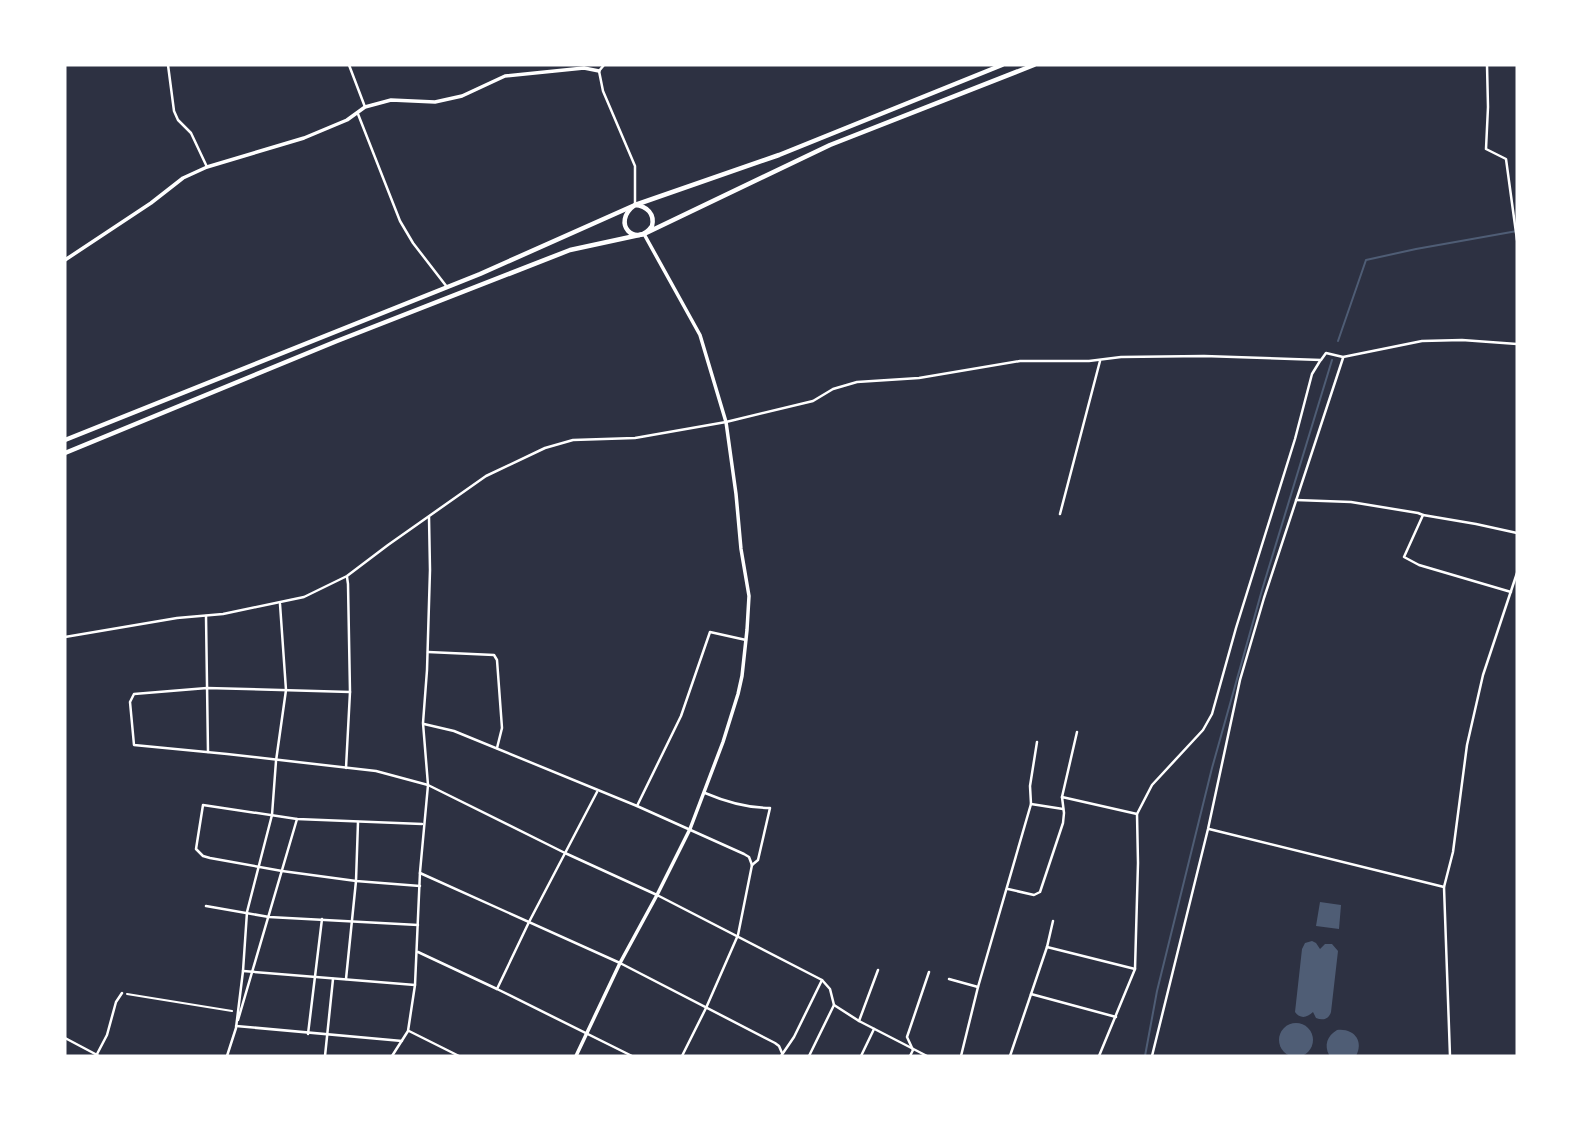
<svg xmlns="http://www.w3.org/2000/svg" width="1582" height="1121" font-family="Figtree,sans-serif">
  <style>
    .water { fill: #4f5d75 }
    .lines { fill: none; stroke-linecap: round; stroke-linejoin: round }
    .stream { stroke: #4f5d75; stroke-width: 2 }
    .path { stroke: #fff; stroke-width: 2 }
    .minor { stroke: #fff; stroke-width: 2.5 }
    .tertiary { stroke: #fff; stroke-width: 3.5 }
    .trunk { stroke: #fff; stroke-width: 4.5 }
  </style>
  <rect width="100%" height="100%" fill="#2d3142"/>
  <!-- water -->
  <g class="water">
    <path d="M1320,902L1341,905L1339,929L1316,926Z"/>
    <path d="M1312,941L1316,943L1320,949L1325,944H1332L1338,951L1331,1012C1329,1019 1323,1021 1316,1018L1313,1012C1307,1018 1300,1019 1295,1012L1302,949L1305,943Z"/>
    <circle cx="1296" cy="1040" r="17"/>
    <path d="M1337,1030C1354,1028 1364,1041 1356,1056L1329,1055C1324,1045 1327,1036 1337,1030Z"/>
  </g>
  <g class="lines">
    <!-- stream -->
    <g class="stream">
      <path d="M1338,341L1366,260L1416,249L1517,231"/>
      <path d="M1145,1056L1157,991L1212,768L1262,590L1332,360"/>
    </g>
    <!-- path -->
    <path class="path" d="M127,994L232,1011"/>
    <!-- minor -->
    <g class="minor">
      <path d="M168,65L174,111L178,120L191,133L207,167"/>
      <path d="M349,65L365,107"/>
      <path d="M604,65L599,71L603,91L635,166V203"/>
      <path d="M1487,65L1488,107L1486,149L1506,159L1517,240"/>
      <path d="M358,114L400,221L413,243L447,287"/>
      <path d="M1296,500L1351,502L1418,513L1423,515L1404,557L1419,565L1511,592"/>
      <path d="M1060,514L1100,361"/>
      <path d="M1423,515L1476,524L1517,533"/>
      <path d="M347,577L348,584L350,692L207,688L134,694L130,702L134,745L227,754L376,771L428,785L565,853L657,895L822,980L830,989L834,1005L809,1056"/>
      <path d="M206,616L208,752"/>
      <path d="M65,637L177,618L223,614L304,597L347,576L388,545L486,476L545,448L573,440L635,438L726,422L813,401L833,389L857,382L919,378L1020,361H1089L1121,357L1204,356L1321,360L1326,353L1343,357L1422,341L1462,340L1517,344"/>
      <path d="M428,652L494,655L497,660L502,728L497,748"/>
      <path d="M424,724L454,731L637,806L744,854L749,857L752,865"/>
      <path d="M346,768L350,692"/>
      <path d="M705,793C726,802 746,808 770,808L758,860L752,865"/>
      <path d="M1062,797L1077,732"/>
      <path d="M1031,804L1063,809"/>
      <path d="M637,806L681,716L710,632L746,640"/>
      <path d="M1209,829L1444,887"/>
      <path d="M420,873L620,963L775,1043L779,1046L782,1053"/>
      <path d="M420,886L356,881L282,871L210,858L203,856L196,849L203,805L297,819L422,824"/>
      <path d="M1008,889L1034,895L1040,892L1063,823L1064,813L1062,797L1137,814"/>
      <path d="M206,906L269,917L418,925"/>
      <path d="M1047,947L1135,969"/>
      <path d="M418,952L497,989L632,1056"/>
      <path d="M243,971L415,985"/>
      <path d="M346,979L356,881L358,822"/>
      <path d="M949,979L978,987"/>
      <path d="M497,989L529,922L597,792"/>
      <path d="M1031,994L1116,1017"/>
      <path d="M834,1005L859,1021L927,1056"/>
      <path d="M238,1020L297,819"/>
      <path d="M859,1021L878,970"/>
      <path d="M236,1026L402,1041"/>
      <path d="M409,1031L459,1056"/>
      <path d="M308,1034L322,919"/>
      <path d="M65,1038L99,1056"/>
      <path d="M96,1056L107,1035L116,1002L122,993"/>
      <path d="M227,1056L236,1028L243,971L247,912L272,815L276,761L286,690L280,604"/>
      <path d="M325,1056L333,979"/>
      <path d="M392,1056L408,1031L415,985L420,872L428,785L423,723L427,670L430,570L429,517"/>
      <path d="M682,1056L706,1008L738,935L752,865"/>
      <path d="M781,1056L794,1037L822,980"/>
      <path d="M861,1056L874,1029"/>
      <path d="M910,1056L913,1050L907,1037L929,972"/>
      <path d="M961,1056L978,987L1031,804L1030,786L1037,742"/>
      <path d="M1010,1056L1047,947L1053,921"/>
      <path d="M1099,1056L1135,969L1138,863L1137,814L1152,785L1203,730L1212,714L1236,628L1295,439L1312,374L1320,361"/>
      <path d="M1152,1056L1208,829L1240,680L1264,598L1343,358"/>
      <path d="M1450,1056L1444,887L1453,852L1467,745L1483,675L1517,573"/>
    </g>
    <!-- tertiary -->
    <g class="tertiary">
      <path d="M65,260L151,203L183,178L207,167L304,138L347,120L365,107L391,100L435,102L462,96L505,76L584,68L599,71"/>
      <path d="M576,1056L620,963L657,895L690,829L723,742L738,694L742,676L747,630L749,596L741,549L736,494L726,422L700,335L644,234"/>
    </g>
    <!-- trunk -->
    <g class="trunk">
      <path d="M635,205C647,206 655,214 652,226C636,249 610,223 635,205Z"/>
      <path d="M65,440L480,274L635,205L779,155L1002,65"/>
      <path d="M65,453L337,341L570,250L644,234L830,145L1034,65"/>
    </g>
  </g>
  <!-- border -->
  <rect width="1582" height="1121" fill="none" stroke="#ffffff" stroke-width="133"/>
</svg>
